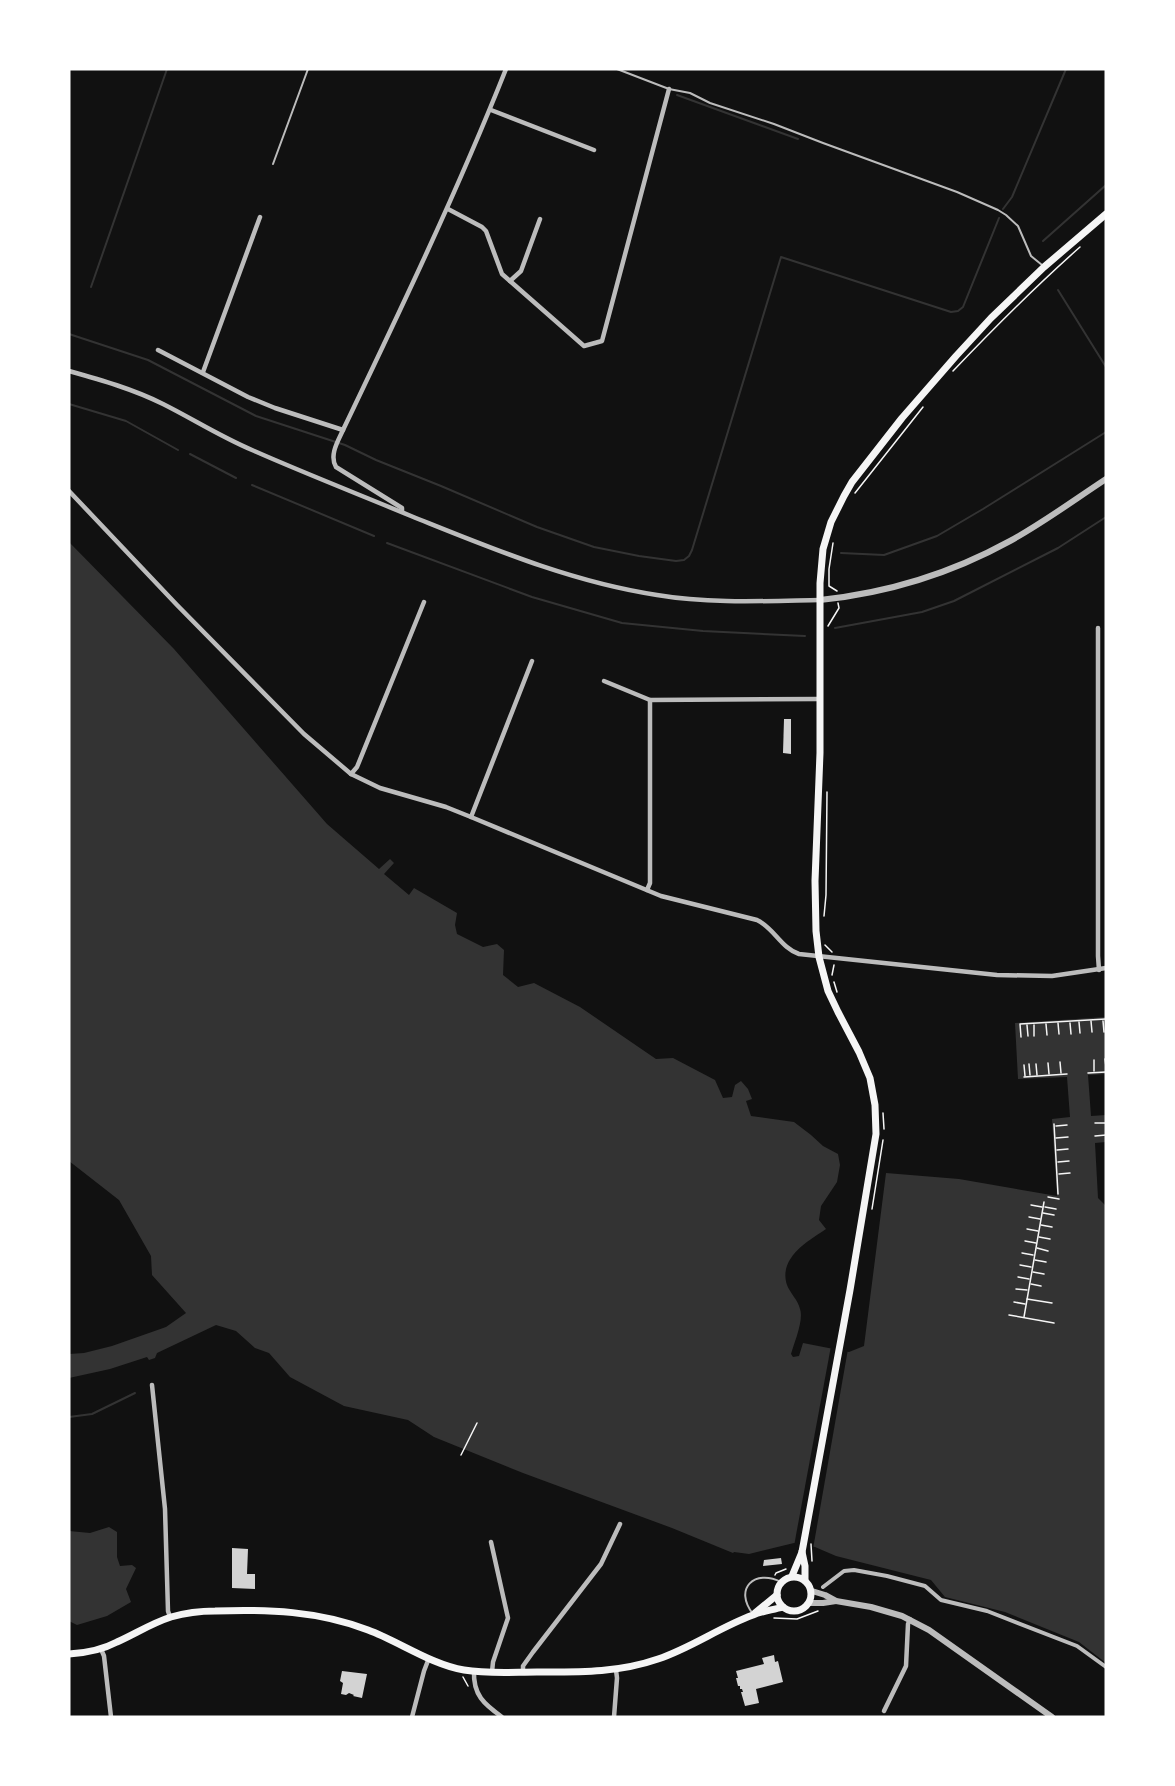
<svg xmlns="http://www.w3.org/2000/svg" width="1175" height="1786" font-family="Bitter,serif">
  <style>
    .water { fill: #333 }
    .pier { fill: #111 }
    .lines { fill: none; stroke-linecap: round; stroke-linejoin: round }
    .stream { stroke: #333; stroke-width: 2 }
    .building { fill: #d3d3d3 }
    .path { stroke: #f5f5f5; stroke-width: 1.5 }
    .service { stroke: #bcbcbc; stroke-width: 2 }
    .pedestrian { stroke: #bcbcbc; stroke-width: 4 }
    .minor { stroke: #bcbcbc; stroke-width: 4.5 }
    .tertiary { stroke: #bcbcbc; stroke-width: 6 }
    .secondary { stroke: #f5f5f5; stroke-width: 7 }
  </style>
  <rect width="100%" height="100%" fill="#111"/>
  <!-- water -->
  <g class="water">
    <path d="M69,542L174,649L327,824L379,869L390,859L394,863L384,874L409,895L414,888L457,913L455,925L457,934L483,947L497,944L504,950L503,975L518,987L534,983L580,1007L656,1059L673,1058L715,1080L723,1098L732,1097L735,1085L741,1081L748,1089L752,1099L746,1101L751,1116L794,1122L811,1135L823,1146L838,1154L840,1165L837,1182L821,1206L819,1220L826,1229C808,1241 778,1258 787,1285C790,1293 798,1300 800,1309C804,1320 794,1343 791,1354L793,1357L799,1356L803,1343L849,1352L864,1346L886,1173L959,1179L1057,1196L1052,1119L1070,1117L1067,1077L1018,1079L1015,1023L1106,1017V1074L1088,1075L1091,1116L1106,1115V1142L1095,1143L1098,1198L1106,1206V1663L1079,1642L1005,1612L945,1597L931,1580L836,1556L815,1547L794,1543L749,1554L734,1552L733,1553L672,1528L523,1473L434,1437L408,1420L344,1406L290,1377L269,1353L255,1348L236,1331L216,1325L157,1353L155,1358L149,1360L147,1357L110,1369L69,1378V1354L84,1353L112,1346L166,1327L186,1313L152,1275L151,1256L119,1200L69,1161Z"/>
    <path d="M109,1527L117,1532V1557L120,1566L132,1565L136,1568L126,1589L131,1602L107,1616L77,1625L69,1621V1531L90,1533Z"/>
  </g>
  <!-- pier -->
  <path class="pier" d="M831,1346L848,1349L813,1549L794,1546Z"/>
  <g class="lines">
    <!-- stream -->
    <g class="stream">
      <path d="M677,95L798,139"/>
      <path d="M1003,209L1012,197L1066,69"/>
      <path d="M1043,241L1106,185"/>
      <path d="M91,287L167,69"/>
      <path d="M1058,290L1106,367"/>
      <path d="M69,334L148,360L256,416L345,445L376,460L441,486L537,527L594,547L639,556L676,561L684,560L689,556L692,550L781,257L951,312L958,311L963,307L999,218"/>
      <path d="M69,404L126,421L178,450"/>
      <path d="M190,454L236,478"/>
      <path d="M252,485L374,536"/>
      <path d="M387,543L532,597L622,623L703,631L805,636"/>
      <path d="M841,553L884,555L937,536L983,509L1106,432"/>
      <path d="M835,628L922,612L954,601L1058,548L1106,517"/>
      <path d="M69,1417L92,1414L135,1393"/>
    </g>
  </g>
  <!-- building -->
  <g class="building">
    <path d="M784,719H791V754L783,753Z"/>
    <path d="M232,1548L248,1549L247,1574H255V1589L232,1588Z"/>
    <path d="M781,1558L782,1564L763,1566L764,1560Z"/>
    <path d="M774,1655L775,1662L778,1661L783,1682L756,1689L759,1703L745,1706L741,1692H743L742,1689H740V1686H738L736,1678H738L736,1671L764,1664L762,1658Z"/>
    <path d="M342,1671L367,1674L362,1698L353,1696L354,1695L349,1693L346,1695L341,1694L343,1683L340,1681Z"/>
  </g>
  <g class="lines">
    <!-- path -->
    <g class="path">
      <path d="M953,371C994,328 1036,286 1080,247"/>
      <path d="M855,493L923,407"/>
      <path d="M833,543L829,569V586L837,591"/>
      <path d="M828,626L839,608L838,603"/>
      <path d="M824,916L826,895L827,792"/>
      <path d="M825,945L832,952"/>
      <path d="M832,975L834,965"/>
      <path d="M834,982L837,992"/>
      <path d="M1091,1021L1092,1032"/>
      <path d="M1103,1021L1104,1032"/>
      <path d="M1079,1022L1080,1033"/>
      <path d="M1058,1023L1059,1034"/>
      <path d="M1070,1023L1071,1034"/>
      <path d="M1046,1024L1047,1035"/>
      <path d="M1027,1025L1028,1036"/>
      <path d="M1034,1025V1036"/>
      <path d="M1021,1037L1020,1024L1106,1019"/>
      <path d="M1105,1059L1106,1067"/>
      <path d="M1094,1060V1071"/>
      <path d="M1060,1062L1061,1073"/>
      <path d="M1048,1063L1049,1074"/>
      <path d="M1029,1064L1030,1075"/>
      <path d="M1036,1064L1037,1075"/>
      <path d="M1024,1065L1025,1076"/>
      <path d="M1088,1073L1106,1072"/>
      <path d="M1024,1077L1067,1074"/>
      <path d="M883,1113L884,1129"/>
      <path d="M1095,1123H1106"/>
      <path d="M1054,1124L1058,1194"/>
      <path d="M1056,1126L1067,1125"/>
      <path d="M1095,1136L1106,1135"/>
      <path d="M1056,1138L1068,1137"/>
      <path d="M1057,1150L1068,1149"/>
      <path d="M1058,1162L1069,1161"/>
      <path d="M1059,1174L1070,1173"/>
      <path d="M1048,1197L1059,1199"/>
      <path d="M1031,1205L1042,1207"/>
      <path d="M1045,1207L1056,1209"/>
      <path d="M872,1209L883,1140"/>
      <path d="M1043,1213L1054,1215"/>
      <path d="M1029,1217L1040,1219"/>
      <path d="M1041,1225L1052,1227"/>
      <path d="M1027,1229L1038,1231"/>
      <path d="M1039,1237L1050,1239"/>
      <path d="M1025,1241L1036,1243"/>
      <path d="M1037,1248L1048,1251"/>
      <path d="M1022,1253L1033,1255"/>
      <path d="M1035,1260L1046,1262"/>
      <path d="M1020,1265L1031,1267"/>
      <path d="M1033,1272L1044,1274"/>
      <path d="M1018,1277L1029,1279"/>
      <path d="M1031,1284L1041,1286"/>
      <path d="M1016,1289L1027,1290"/>
      <path d="M1027,1299L1052,1303"/>
      <path d="M1014,1302L1025,1304"/>
      <path d="M1009,1315L1054,1323"/>
      <path d="M1024,1317L1044,1202"/>
      <path d="M461,1455L477,1423"/>
      <path d="M811,1544L812,1561"/>
      <path d="M775,1575L776,1573L786,1569"/>
      <path d="M774,1618L797,1619L818,1611"/>
      <path d="M463,1677L468,1686"/>
    </g>
    <!-- service -->
    <g class="service">
      <path d="M617,69L669,89L690,93L710,103L774,124L823,143L957,192L998,210L1006,215L1018,226L1031,256L1042,265"/>
      <path d="M273,164L308,69"/>
      <path d="M753,1614C733,1588 755,1569 781,1582"/>
    </g>
    <!-- pedestrian -->
    <path class="pedestrian" d="M823,1587L844,1571L854,1570L887,1576L925,1586L941,1600L987,1611L1077,1646L1106,1667"/>
    <!-- minor -->
    <g class="minor">
      <path d="M491,110L594,150"/>
      <path d="M448,209L482,227L486,231L502,274L510,281L521,271L540,219"/>
      <path d="M510,281L584,346L602,341L669,89"/>
      <path d="M158,350L248,397L275,408L343,430C338,441 329,455 336,467L402,508V511"/>
      <path d="M69,371C101,380 133,389 163,404C193,419 221,437 252,450C304,473 358,494 411,516C491,548 571,582 657,595C710,604 766,601 820,600"/>
      <path d="M203,372L260,217"/>
      <path d="M343,430C400,311 457,192 506,69"/>
      <path d="M69,491L177,605L304,734L351,774L380,788L446,807L471,817L661,896L757,920C774,928 781,948 799,954L997,975L1052,976L1106,968"/>
      <path d="M1098,628V956L1099,970"/>
      <path d="M604,681L650,700"/>
      <path d="M351,774L357,767L424,602"/>
      <path d="M471,817L532,661"/>
      <path d="M647,890L650,883V700L819,699"/>
      <path d="M152,1385L165,1509L168,1611L170,1617"/>
      <path d="M491,1542L508,1618L493,1662L492,1672"/>
      <path d="M101,1649L104,1656L111,1717"/>
      <path d="M474,1671C473,1695 484,1704 502,1717"/>
      <path d="M523,1672V1666L533,1652L601,1564L620,1524"/>
      <path d="M884,1711L906,1666L908,1624L910,1619"/>
      <path d="M412,1717L424,1671L429,1658"/>
      <path d="M614,1717L617,1678L616,1670"/>
    </g>
    <!-- tertiary -->
    <g class="tertiary">
      <path d="M820,600C888,593 950,574 1010,541C1043,523 1074,500 1106,479"/>
      <path d="M812,1591L825,1595L836,1601L871,1607L902,1616L929,1630L1052,1717"/>
      <path d="M810,1603H823L836,1601"/>
    </g>
    <!-- secondary -->
    <g class="secondary">
      <path d="M802,1552L805,1566V1579"/>
      <path d="M792,1576L802,1552L850,1290L876,1134L875,1105L870,1078L859,1052L838,1012L828,991L819,957L816,931L815,881L820,753V583L823,549L831,522L844,496L852,482L902,418L956,356L991,318L1044,267L1106,214"/>
      <circle cx="794" cy="1594" r="17"/>
      <path d="M755,1613L777,1595"/>
      <path d="M69,1654C86,1653 102,1650 117,1642C135,1634 152,1623 171,1617C185,1613 201,1611 215,1611C267,1609 319,1611 368,1630C398,1641 432,1665 464,1670C488,1674 513,1672 537,1672C578,1672 618,1673 658,1659C691,1648 720,1627 753,1615C762,1611 773,1610 783,1607"/>
    </g>
  </g>
  <!-- border -->
  <rect width="1175" height="1786" fill="none" stroke="#ffffff" stroke-width="141"/>
</svg>
